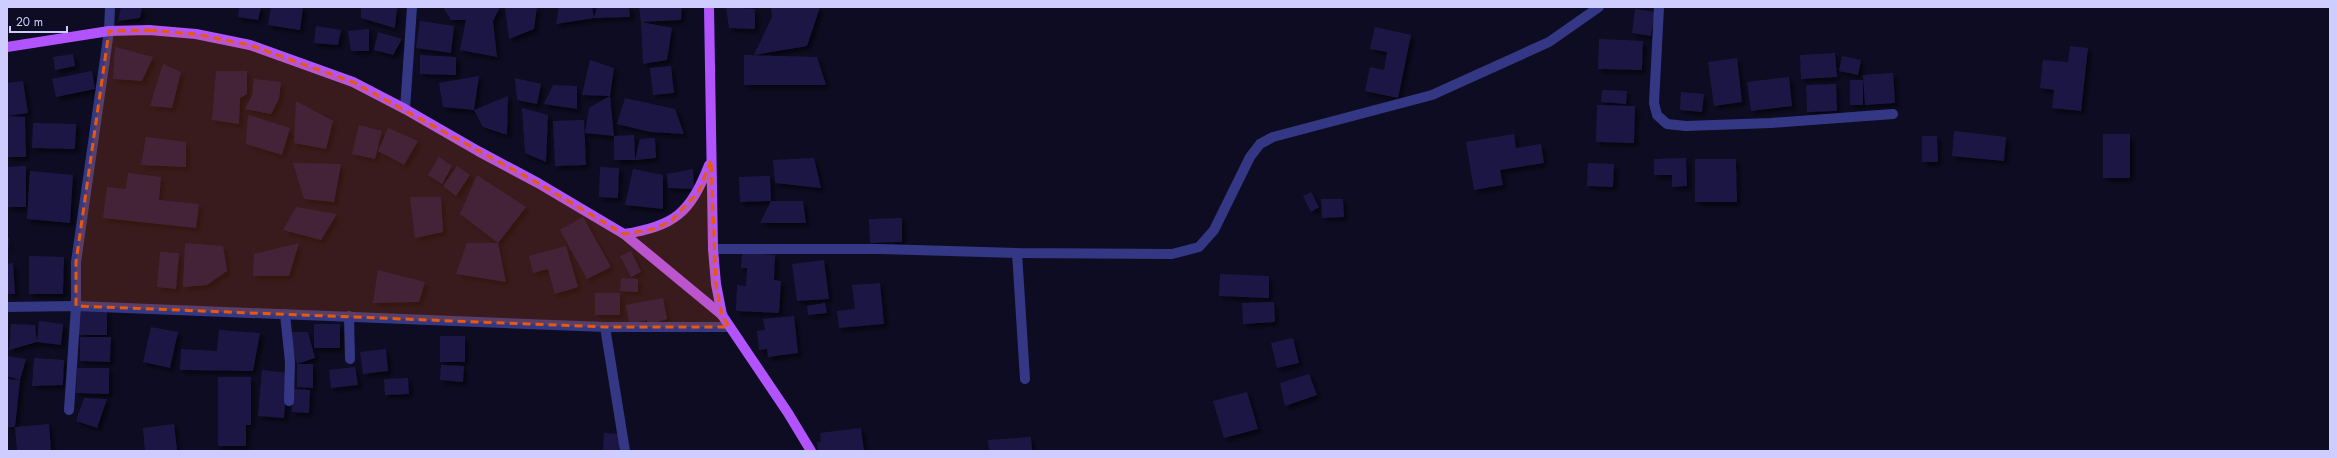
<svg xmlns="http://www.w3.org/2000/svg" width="2337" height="458" font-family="Jost,sans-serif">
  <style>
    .building { fill: #1d1744; filter: url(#shadow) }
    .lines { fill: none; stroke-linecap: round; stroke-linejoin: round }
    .minor { stroke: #343884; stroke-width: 10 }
    .major { stroke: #b154ff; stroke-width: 10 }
    .marked { fill: #e8590c; fill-opacity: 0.2; stroke: #e8590c; stroke-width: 3; stroke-dasharray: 8 5; stroke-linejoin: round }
  </style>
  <defs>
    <filter id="shadow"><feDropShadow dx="3.5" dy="3.5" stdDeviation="2" flood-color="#0009"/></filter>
  </defs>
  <rect width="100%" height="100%" fill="#0e0c22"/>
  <!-- building -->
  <g class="building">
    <path d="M121,7L142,8L140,18L118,21Z"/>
    <path d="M239,7H261L258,20L238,17Z"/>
    <path d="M271,7H303L300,30L268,25Z"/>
    <path d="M361,7H397L395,28L361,18Z"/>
    <path d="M443,7H500L493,21L497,57L460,50L466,20H451Z"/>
    <path d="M505,7H537L534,29L509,39Z"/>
    <path d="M559,7H592L594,18L556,24Z"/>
    <path d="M597,7H629L630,17L594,18Z"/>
    <path d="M639,7H682L681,20L641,22Z"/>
    <path d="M726,7L755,9V29L729,28Z"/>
    <path d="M771,7H820L807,46L754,55L772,17Z"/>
    <path d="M1635,9L1655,12L1651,36L1632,33Z"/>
    <path d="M420,21L454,26L451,53L416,48Z"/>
    <path d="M641,22L672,28L667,60L643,64Z"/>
    <path d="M316,26L341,30L338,45L314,43Z"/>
    <path d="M1375,27L1411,35L1398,98L1365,91L1370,67L1384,70L1387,52L1370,49Z"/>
    <path d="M369,29V51H351L348,31Z"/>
    <path d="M378,32L402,39L393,55L374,50Z"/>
    <path d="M1599,39L1643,41L1642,70L1598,69Z"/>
    <path d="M2070,46L2088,48L2081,111L2052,108L2054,90L2040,88L2043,60L2068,62Z"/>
    <path d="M115,47L153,57L142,81L113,79Z"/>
    <path d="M1835,53L1837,77L1801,79L1800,55Z"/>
    <path d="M73,54L75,66L55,70L53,57Z"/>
    <path d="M420,55L456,57V75L420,74Z"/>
    <path d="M744,55L817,57L826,85H744Z"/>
    <path d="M1842,56L1861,60L1858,75L1839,71Z"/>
    <path d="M1737,58L1742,102L1714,106L1708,62Z"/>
    <path d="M590,60L614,68L610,96L582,95Z"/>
    <path d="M163,64L181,72L172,108L150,106Z"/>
    <path d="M671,66L674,93L653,95L650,68Z"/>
    <path d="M92,71L95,89L56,97L52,79Z"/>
    <path d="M216,71H247V94L240,98L239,124L212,120Z"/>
    <path d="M1893,73L1895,103L1865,105L1863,75Z"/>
    <path d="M479,76L474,110L443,107L439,83Z"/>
    <path d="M1789,77L1792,106L1751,111L1747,82Z"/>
    <path d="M515,78L541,84L537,104L517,100Z"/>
    <path d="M254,79L281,82L279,99L271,114L245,109L252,96Z"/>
    <rect x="1850" y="80" width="13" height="25"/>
    <path d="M23,81L28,113L7,116V83Z"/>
    <path d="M1836,84L1837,111L1807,112L1806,85Z"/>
    <path d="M553,85L577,86V109L544,104Z"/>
    <path d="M1602,90L1627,91L1626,104L1601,102Z"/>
    <path d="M1681,92L1704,94L1702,112L1680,110Z"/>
    <path d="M508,96L507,135L483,127L474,110Z"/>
    <path d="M610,96L614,136L634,135L635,160L640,139L655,138L656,158L635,160H614V136L585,133L589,108Z"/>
    <path d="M625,98L675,109L684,134L650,132L617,124Z"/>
    <path d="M296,101L333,121L326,149L294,143Z"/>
    <path d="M1597,105L1635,106L1634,143L1596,142Z"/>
    <path d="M522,108L548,115L546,162L525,153Z"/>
    <path d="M248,115L290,128L282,155L246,144Z"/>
    <path d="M7,116L25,117L26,157H7Z"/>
    <path d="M584,120L586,165L555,166L553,121Z"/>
    <path d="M33,123L76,124L75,149L32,148Z"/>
    <path d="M359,125L382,131L375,159L352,154Z"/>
    <path d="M388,128L418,141L404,165L378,151Z"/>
    <path d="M1954,131L2006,137L2004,161L1952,156Z"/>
    <path d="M1514,134L1516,148L1541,144L1544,163L1500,170L1503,185L1474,190L1466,142Z"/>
    <rect x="2103" y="134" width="27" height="44"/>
    <path d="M1922,136H1937L1938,162H1922Z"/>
    <path d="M146,137L186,142V167L141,165Z"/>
    <path d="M439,157L452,166L442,184L428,175Z"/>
    <path d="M814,158L821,188L775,183L773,160Z"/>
    <path d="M1686,158L1687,186L1672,187V175H1654V159Z"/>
    <path d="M1695,159H1736L1737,202H1695Z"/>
    <path d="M293,163L341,164L334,202L304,199Z"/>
    <path d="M1588,163L1614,164L1613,187L1587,186Z"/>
    <path d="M26,166V207H7V167Z"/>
    <path d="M457,166L470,175L456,196L443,186Z"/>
    <path d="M600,167L619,168L618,198L599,197Z"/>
    <path d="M633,169L663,175V209L625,205Z"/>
    <path d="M693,169L694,189L668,188L667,174Z"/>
    <path d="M30,171L73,175L70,223L27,219Z"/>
    <path d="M128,173L161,177L159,200L199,204L196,228L103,218L107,187L126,189Z"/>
    <path d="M477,175L526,207L498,243L460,214Z"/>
    <path d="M770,176L771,201H803L806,223H760L771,201L740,202L739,177Z"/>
    <path d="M1311,192L1319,207L1311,212L1303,196Z"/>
    <path d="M410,197H441L443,232L415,238Z"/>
    <path d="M1321,199H1343L1344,217L1322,218Z"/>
    <path d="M296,207L337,214L321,240L283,230Z"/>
    <path d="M583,217L611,267L587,279L560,230Z"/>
    <path d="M902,218V242L870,243L869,219Z"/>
    <path d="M7,238H9L8,251H7Z"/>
    <path d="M185,243L223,246L227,271L207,285L183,287Z"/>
    <path d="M299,243L289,276H253L254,254Z"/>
    <path d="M467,243H498L506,282L456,274Z"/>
    <path d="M566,246L578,287L555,294L548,269L533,273L529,256Z"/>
    <path d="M631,251L641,272L631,277L620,256Z"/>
    <path d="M160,252L179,253L176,289L157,287Z"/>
    <path d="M742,253L775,255L774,280L781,281L779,313L736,311L737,285L746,286L747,268H741Z"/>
    <path d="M29,256L64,257L63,294H29Z"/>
    <path d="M824,260L829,299L797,301L792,264Z"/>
    <path d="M13,263L15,294H7V264Z"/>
    <path d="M378,270L425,282L419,302L373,303Z"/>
    <path d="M1220,274L1269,276V298L1219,296Z"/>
    <path d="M621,278L638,279V292L620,291Z"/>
    <path d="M880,283L884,324L839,328L837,311L855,309L852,285Z"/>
    <rect x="595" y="293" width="25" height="22"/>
    <path d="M663,298L667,319L648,325L647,320L629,324L626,305Z"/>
    <path d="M1274,302L1275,322L1243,324L1242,303Z"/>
    <path d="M825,303L827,313L808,315L807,306Z"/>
    <rect x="79" y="311" width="28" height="24"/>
    <path d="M794,316L798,353L768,357L767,349L759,350L757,331L765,330L763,319Z"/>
    <path d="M39,321L63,324L61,345L37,342L9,350L11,324L35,325L37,342Z"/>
    <rect x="314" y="324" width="26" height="24"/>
    <path d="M151,327L178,332L170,368L143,362Z"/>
    <path d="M219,330L260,333L253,371L180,370L181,349L217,351Z"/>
    <path d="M288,332H308L315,358L297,364H313V388L297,387V364Z"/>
    <rect x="440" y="336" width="25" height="26"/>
    <path d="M80,337H111L110,362L80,361Z"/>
    <path d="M1293,338L1299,363L1277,368L1271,343Z"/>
    <path d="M386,349L388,371L363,374L360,352Z"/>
    <path d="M7,356L26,359L20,380L7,376Z"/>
    <path d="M34,358L64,360L63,385L32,386Z"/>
    <path d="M441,365L464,366L463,382L440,380Z"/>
    <path d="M355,367L358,385L331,388L329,370Z"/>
    <path d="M77,368H109V394L76,393Z"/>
    <path d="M262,370L288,373L284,418L258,416Z"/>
    <path d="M1309,374L1317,395L1285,406L1280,383Z"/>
    <path d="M218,377H251V425H246V446H218Z"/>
    <path d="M408,378L409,394L385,395L384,379Z"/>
    <path d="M7,379L20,380L15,427H7Z"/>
    <path d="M293,389L310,390L309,413L292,412Z"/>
    <path d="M1247,392L1258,429L1224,438L1213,401Z"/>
    <path d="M84,398L107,399L97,428L76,421Z"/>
    <path d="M49,424L51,451H17L15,427Z"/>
    <path d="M174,424L177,450L145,451L143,428Z"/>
    <path d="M861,428L864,451H818L817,442H821L820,433Z"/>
    <path d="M604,433L620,434L619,451H603Z"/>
    <path d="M1031,437L1032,451H989L988,440Z"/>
  </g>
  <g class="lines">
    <!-- minor -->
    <g class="minor">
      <path d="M110,7L109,31L76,262V306L605,327H729"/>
      <path d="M1659,7L1654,103L1657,115L1667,124L1686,126L1771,123L1893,114"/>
      <path d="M405,109L412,7"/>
      <path d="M713,249H881L1017,253L1172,254L1199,247L1214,230L1250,157L1260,144L1273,137L1432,95L1549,42L1599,7"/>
      <path d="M1017,253L1025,379"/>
      <path d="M7,307L76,306L69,410"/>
      <path d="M285,314L290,362L289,401"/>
      <path d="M349,316L350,359"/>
      <path d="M605,327L625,451"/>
    </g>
    <!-- major -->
    <g class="major">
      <path d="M709,7L713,249L716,284L722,315"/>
      <path d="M7,47L109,31L149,30L196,34L250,45L353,82L405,109L478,151L538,183L624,234L722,315L788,413L811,451"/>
      <path d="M624,234C675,226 690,213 709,165"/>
    </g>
  </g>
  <!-- marked area -->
  <path class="marked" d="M149,30L196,34L250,45L353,82L538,183L624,234L653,229L671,221L699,191L711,160L716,284L722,315L729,327H605L76,306V262L109,31Z"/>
  <!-- border -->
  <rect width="2337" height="458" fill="none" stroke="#cfcdff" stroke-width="16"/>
  <!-- scale -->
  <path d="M10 26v6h57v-6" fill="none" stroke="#cfcdff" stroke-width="2"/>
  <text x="16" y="26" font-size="12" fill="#cfcdff" stroke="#0e0c22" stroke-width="3" paint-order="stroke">20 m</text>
</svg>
